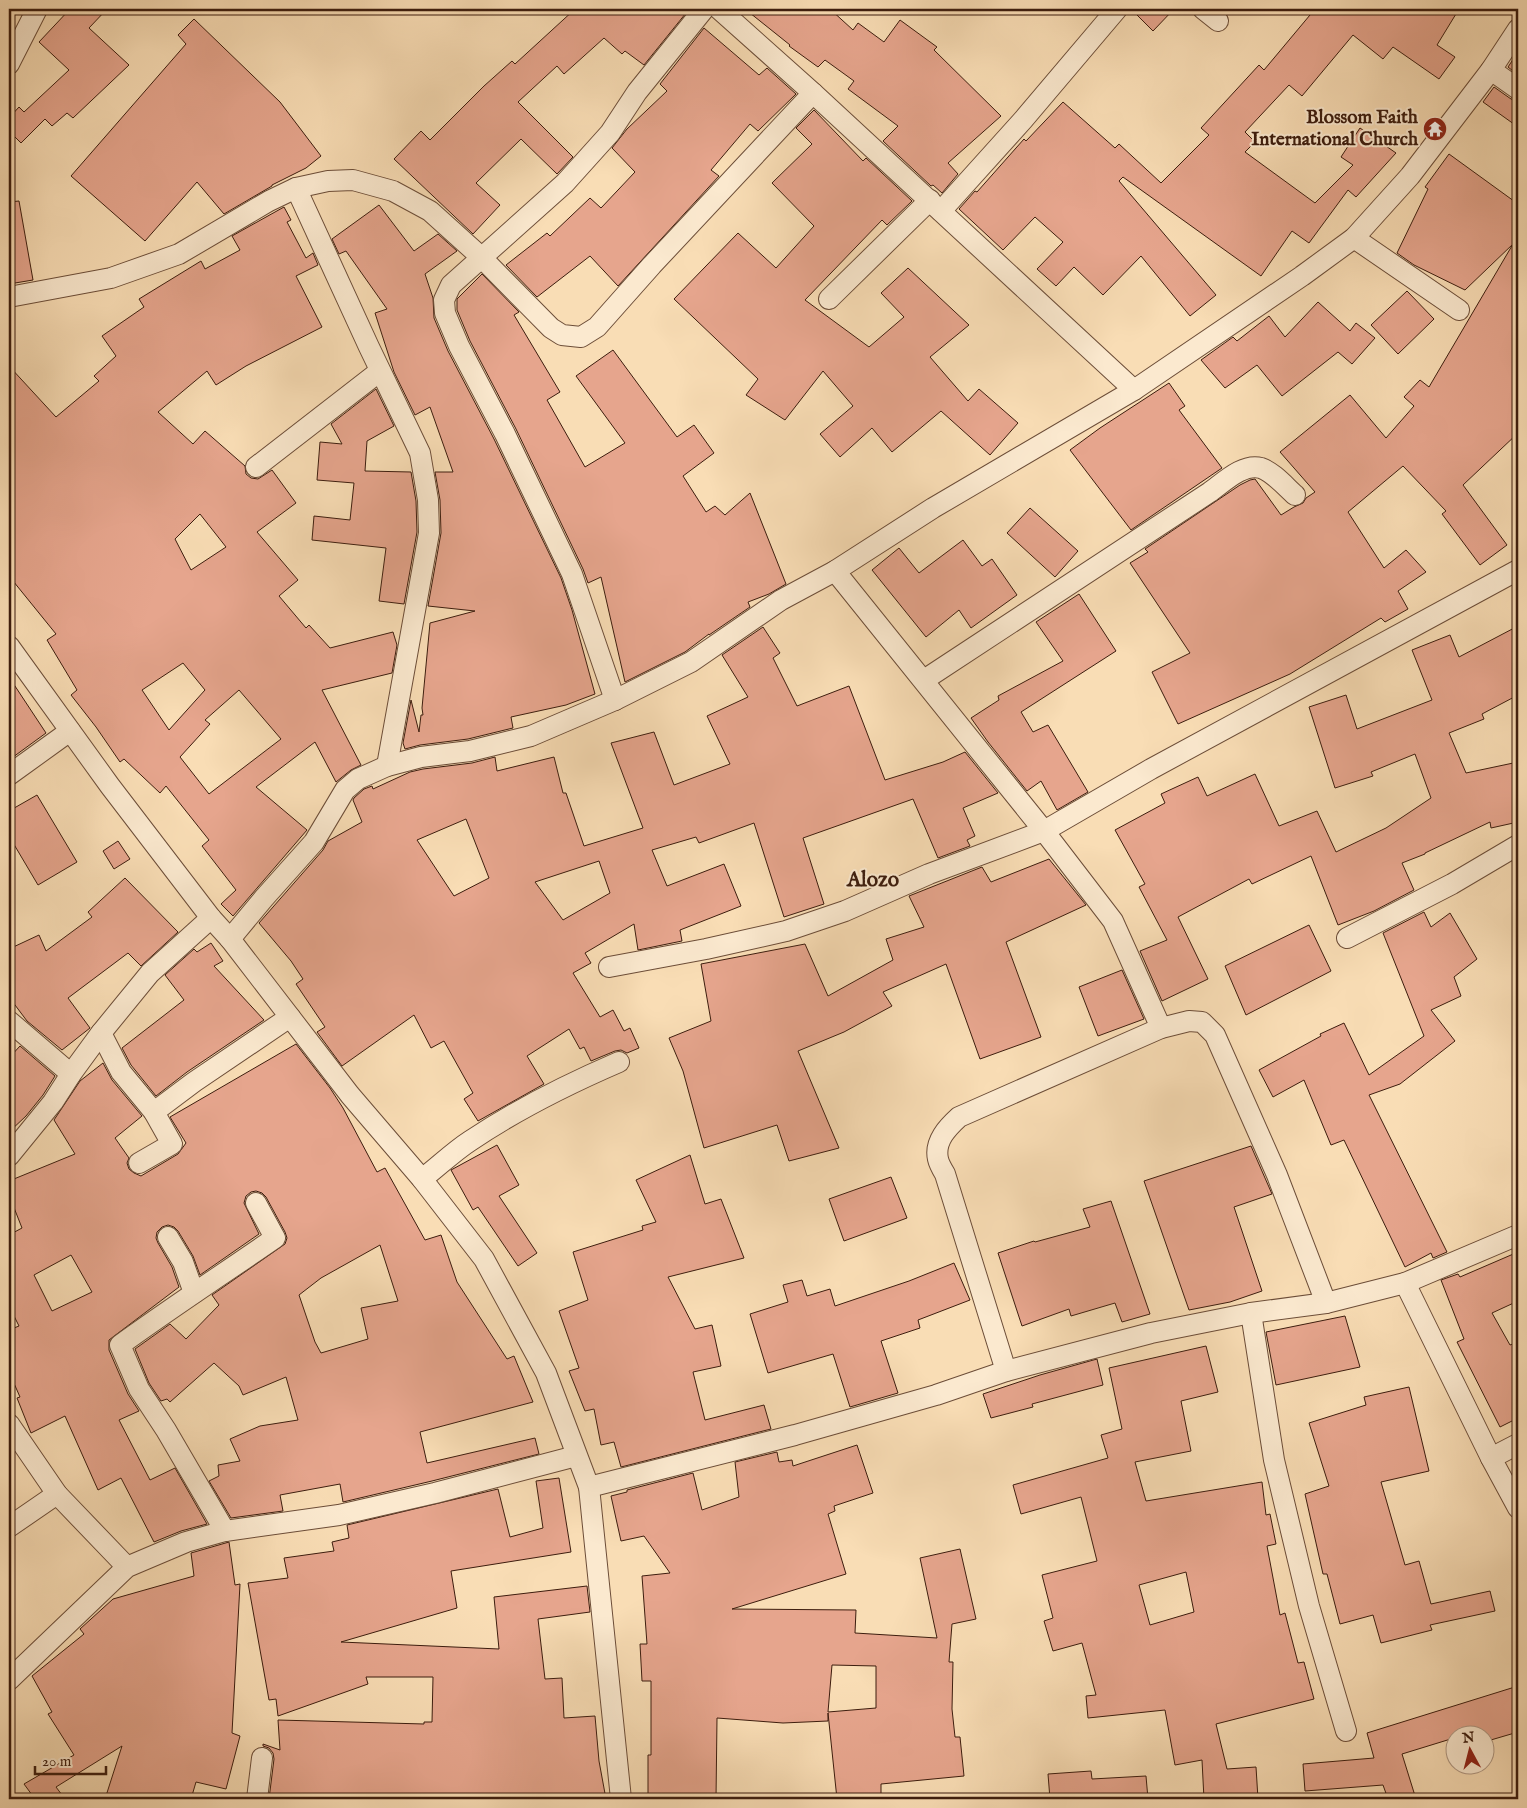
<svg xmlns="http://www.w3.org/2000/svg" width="1527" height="1808" font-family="'IM FELL English',serif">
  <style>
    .building { fill: #e6a58d; stroke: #3d1d0e; fill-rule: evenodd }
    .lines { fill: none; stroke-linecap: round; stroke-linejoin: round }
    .minor-casing { stroke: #6c4d38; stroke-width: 22 }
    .minor { stroke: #fbe9cf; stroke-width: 20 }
    .labels { text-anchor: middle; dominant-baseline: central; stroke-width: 4; stroke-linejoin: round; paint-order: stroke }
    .poi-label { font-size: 19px; font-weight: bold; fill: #3d1d0e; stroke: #fbe9cf; text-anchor: end }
    .quarter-label { font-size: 21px; font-weight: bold; fill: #3d1d0e; stroke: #fbe9cf }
  </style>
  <rect width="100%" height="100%" fill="#f9ddb5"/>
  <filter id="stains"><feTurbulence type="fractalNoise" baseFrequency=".004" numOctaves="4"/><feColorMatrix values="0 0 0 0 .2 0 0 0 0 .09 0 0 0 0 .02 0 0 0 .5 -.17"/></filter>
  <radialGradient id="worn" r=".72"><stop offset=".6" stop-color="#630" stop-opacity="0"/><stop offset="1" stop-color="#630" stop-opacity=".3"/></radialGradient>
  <!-- building -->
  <g class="building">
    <path d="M70,9H107L89,28L129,65L73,118L67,113L52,126L45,119L21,143L9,131V118L19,107L24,112L69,70L39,42Z"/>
    <path d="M575,9H681L686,13L644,65L625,51L622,54L604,38L564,74L557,66L518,102L573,157L557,174L521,139L476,183L500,205L473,234L394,159L421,131L430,140L484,86L512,61L515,64Z"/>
    <path d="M745,9H830L853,30L858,23L884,42L900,20L937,47L934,50L1001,116L948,163L958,174L942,193L933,185L931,186L883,141L898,126L848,89L854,81L825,60L818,67L789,46L790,45Z"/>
    <path d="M1131,9H1174L1153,31Z"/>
    <path d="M1315,9H1459L1437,45L1455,57L1439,79L1393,47L1383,59L1353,35L1302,96L1289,85L1245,132L1255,142L1245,152L1315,203L1353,165L1341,157L1360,128L1396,153L1356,197L1348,190L1309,243L1292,231L1261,276L1123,177L1119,181L1216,295L1190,316L1141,256L1103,295L1074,267L1056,286L1037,269L1063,242L1035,217L1003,250L959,209L975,191L977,192L1024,139L1026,141L1063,102L1115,148L1119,144L1161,183L1209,135L1201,128L1259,65L1264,70Z"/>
    <path d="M194,19L280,102L321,156L306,168L272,185V186L224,214L197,182L145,241L71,176L186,44L178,35Z"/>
    <path d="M704,28L759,75L767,68L796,94L758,131L750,124L711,170L719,176L618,286L590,256L537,297L506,265L547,233L550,236L590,198L601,208L635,172L612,148L627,129L667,91L660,84Z"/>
    <path d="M1518,52V75L1508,67Z"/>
    <path d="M1494,87L1511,99L1518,101V127L1483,102Z"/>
    <path d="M814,110L863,161L866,158L912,201L887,225L882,220L805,300L869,347L904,317L881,293L908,268L969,325L930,357L968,401L979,389L1018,423L990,455L941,411L892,452L872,428L840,457L820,434L853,406L823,371L785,420L746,395L758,379L674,299L738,233L776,268L814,226L772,183L812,144L796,128Z"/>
    <path d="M1449,154L1518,204V433L1463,485L1507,545L1480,565L1442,514L1446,511L1403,466L1348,512L1384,568L1406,550L1426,572L1398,591L1408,609L1385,622L1381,618L1290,674L1178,724L1152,672L1190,653L1130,563L1148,552L1145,549L1240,485L1250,480L1255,479L1281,515L1294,507L1303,503L1306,498L1315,492L1280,452L1350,395L1386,438L1414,406L1404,397L1420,380L1429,387L1513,244L1465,290L1414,265L1397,253L1428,189L1425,187Z"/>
    <path d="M19,201L33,280L9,284V202Z"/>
    <path d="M379,205L414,251L438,234L457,251L425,274L433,298L434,318L448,351L494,439L561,578L572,610L595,694L566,705L511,717L513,728L468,739L420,745L405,749L403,743L411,700L419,732L421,715H423L422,708L430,623L475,611L428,606L441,533L440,500L435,472H453L430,407L415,415L394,372L375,313L387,309L346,251L339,254L332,239Z"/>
    <path d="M284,207L291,220L287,222L306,258L313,253L318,265L296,276L322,327L246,366L216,385L207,371L158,412L193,444L205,431L245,466L246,474L251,478L258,479L272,470L296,503L257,532L298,580L279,596L306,628L309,625L330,648L393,632L397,645L392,673L322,690L361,765L351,770L336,782L315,742L256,787L307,830L233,916L221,904L236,890L202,846L209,840L166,786L160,793L124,759L120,762L96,727L71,695L77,690L47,640L56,634L9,576V366L56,417L99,381L94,376L116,356L102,336L144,307L139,299L201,261L205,269L240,250L232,236ZM200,514L226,547L191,570L175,539ZM183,663L205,690L169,730L142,690ZM239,690L281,739L209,794L180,757L210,724L205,720Z"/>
    <path d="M482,274L519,312L514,315L560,392L547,400L585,467L625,443L576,376L613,350L677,437L694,425L714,453L683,476L706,512L715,506L725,515L750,493L786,584L769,594L748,602L750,607L709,635V634L685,652L625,682L601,577L588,583L583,569L516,429L470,341L457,310V299Z"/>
    <path d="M1407,291L1434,319L1398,354L1371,325Z"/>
    <path d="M1318,302L1350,331L1356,323L1375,338L1352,364L1338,352L1282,396L1257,365L1225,388L1201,360L1233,337L1237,341L1269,316L1285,337Z"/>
    <path d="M1169,383L1185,406L1179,410L1222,468L1131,530L1070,450L1100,428Z"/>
    <path d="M376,389L394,426L367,441L365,471L411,472L416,501L417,532L404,604L379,601L386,548L312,540L314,516L350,520L354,483L317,480L320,442L342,444L331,424Z"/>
    <path d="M1030,508L1078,551L1055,577L1007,533Z"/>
    <path d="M963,540L982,566L992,559L1017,595L971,628L959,610L926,637L872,570L899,548L919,573Z"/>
    <path d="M1079,594L1116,651L1021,712L1033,732L1048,725L1088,792L1057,810L1041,781L1027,791L988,742L971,718L999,700L998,696L1063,661L1036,622Z"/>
    <path d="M1518,626V695L1482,714L1484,719L1449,733L1466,773L1518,762V822L1491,828L1490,822L1425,853V854L1402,863L1414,890L1374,911L1338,925L1311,856L1252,884L1249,879L1178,917L1208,979L1162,1001L1140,951L1167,940L1139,887L1145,884L1115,830L1165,803L1161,794L1198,777L1207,796L1255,774L1279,826L1317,811L1336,852L1386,828L1431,798L1415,754L1371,772L1373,776L1335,788L1309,707L1346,695L1357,729L1432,700L1412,650L1450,635L1459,657Z"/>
    <path d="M763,627L780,653L773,658L797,706L849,686L885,780L943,762L965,752L998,793L963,808L975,836L967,840L970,846L938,858L913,799L803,838L824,904L784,917L754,823L699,843L696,837L652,850L667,886L724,864L741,906L680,930L682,941L638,950L634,924L585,953L591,963L573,973L600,1017L613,1010L624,1031L630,1028L639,1048L627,1053L621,1050L615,1051L591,1061L584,1047L580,1049L569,1029L527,1056L544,1084L478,1121L464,1099L473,1093L444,1041L431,1048L414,1015L342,1066L317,1032L325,1027L296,984L303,979L291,961L259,923L323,850L328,841L362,822L353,800L354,798L364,789L372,786L373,789L410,772L423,769L472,763L495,757L497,771L554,757L563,793H566L584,846L643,828L611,743L654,732L674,785L730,764L707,716L748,697L722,655ZM466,819L489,878L454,896L417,840ZM599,861L610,893L563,920L535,882Z"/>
    <path d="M9,677L46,733L9,760Z"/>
    <path d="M37,795L77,862L38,885L9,836V811Z"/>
    <path d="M118,841L130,859L114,869L103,851Z"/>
    <path d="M1049,859L1086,905L1006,942L1041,1037L980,1059L946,964L883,992L892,1006L844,1032L798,1051L839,1148L789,1161L777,1125L704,1148L683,1071L669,1038L711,1021L701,964L805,944L828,996L893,960L886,939L924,927L909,896L982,867L991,882Z"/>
    <path d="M125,878L178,932L141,966L128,953L68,998L90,1028L62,1050L27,1021L9,997V949L39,935L46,951L92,917L88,912Z"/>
    <path d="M1424,912L1431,927L1450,913L1477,959L1454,977L1461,996L1431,1010L1455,1041L1400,1084L1369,1095L1447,1252L1433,1258L1431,1253L1405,1267L1344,1140L1331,1145L1304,1080L1273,1097L1259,1070L1321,1036L1320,1034L1344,1023L1369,1075L1424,1036L1383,933Z"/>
    <path d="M1309,925L1331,971L1246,1015L1225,966Z"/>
    <path d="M211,943L223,961L214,966L264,1020L187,1072L156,1096L131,1065L122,1048L184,1000L165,975L194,949L197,952Z"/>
    <path d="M1122,970L1144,1019L1098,1036L1079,987Z"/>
    <path d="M296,1044L330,1088L343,1108L377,1172L385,1168L425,1240L441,1235L457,1282L507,1359L514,1356L533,1402L420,1432L427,1463L535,1438L539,1454L432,1481L343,1502L340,1484L280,1495L283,1511L231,1518L209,1481L219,1476L218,1465L240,1461L230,1439L260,1426L298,1420L286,1377L243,1395L239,1386L214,1363L170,1402L167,1399L161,1401L149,1383L135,1349L170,1324L186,1339L219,1305L212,1295L285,1244L287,1238L285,1232L266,1197L262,1193L256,1191L251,1192L246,1196L244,1203L259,1234L200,1275L193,1256L178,1231L174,1227L168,1225L162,1227L157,1232L156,1238L158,1243L172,1267L179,1287L109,1340V1350L128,1394L139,1411L119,1420L150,1480L175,1468L207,1524L181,1531L154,1542L121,1478L98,1490L65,1416L31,1433L17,1398L20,1397L9,1372V1330L19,1326L9,1306V1235L22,1228L9,1195V1181L75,1154L54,1120L80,1081L103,1063L112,1080L142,1116L115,1138L129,1158L127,1163L129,1169L134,1173L141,1176L178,1154L186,1143L170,1117ZM380,1245L398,1301L361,1308L368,1339L321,1353L315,1342L299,1295L321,1278ZM71,1255L92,1292L52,1311L34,1275Z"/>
    <path d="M20,1046L55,1076L43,1095L26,1116L9,1132V1058Z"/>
    <path d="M497,1145L519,1185L499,1196L537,1253L518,1266L478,1207L473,1210L451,1170Z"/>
    <path d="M1251,1146L1272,1194L1234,1207L1262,1291L1230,1302L1189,1310L1144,1181Z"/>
    <path d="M690,1155L705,1204L721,1199L744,1258L668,1277L695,1329L712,1325L721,1366L693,1372L705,1420L764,1405L771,1429L621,1467L614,1442L601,1445L594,1409L585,1411L569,1371L579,1368L559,1311L588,1300L573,1252L643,1230L642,1226L656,1222L636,1180Z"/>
    <path d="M891,1177L907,1218L844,1241L829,1199Z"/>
    <path d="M1111,1201L1150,1314L1122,1322L1115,1303L1071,1316L1069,1309L1022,1326L998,1253L1034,1241L1035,1242L1090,1227L1083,1209Z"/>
    <path d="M1518,1252V1301L1492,1313L1510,1345L1518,1342V1418L1500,1427L1457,1342L1464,1339L1441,1280L1458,1274L1460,1277Z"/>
    <path d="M954,1263L970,1300L918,1320L920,1328L881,1341L898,1393L850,1407L833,1354L768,1373L750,1314L788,1302L783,1285L802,1280L807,1296L830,1289L835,1306L909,1281Z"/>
    <path d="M1345,1316L1360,1367L1276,1385L1266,1332Z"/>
    <path d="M1206,1346L1218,1392L1181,1401L1191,1451L1135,1462L1146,1501L1262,1482L1266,1515L1270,1514L1276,1544L1267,1546L1280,1615L1285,1613L1298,1663L1304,1662L1314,1699L1216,1724L1227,1769L1256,1767L1258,1799H1204L1202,1760L1175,1765L1165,1710L1088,1718L1086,1696L1096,1695L1082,1643L1053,1651L1044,1621L1053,1618L1042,1575L1097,1561L1081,1497L1021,1514L1013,1485L1108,1458L1101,1435L1122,1429L1109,1368ZM1186,1572L1194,1612L1150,1625L1139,1585Z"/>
    <path d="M1097,1359L1103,1385L1032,1404L1033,1407L991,1418L983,1394L1040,1375Z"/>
    <path d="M1409,1387L1429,1471L1381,1482L1405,1565L1419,1561L1431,1604L1490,1591L1495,1611L1430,1625L1432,1630L1381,1643L1373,1615L1340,1624L1327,1574H1323L1305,1494L1329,1486L1309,1423L1366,1405L1364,1397Z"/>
    <path d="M857,1445L873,1493L834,1506L835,1511L828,1514L846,1574L732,1609L856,1610L855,1633L937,1638L920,1558L960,1549L976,1619L952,1624L949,1662H953L952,1709L955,1737H960L964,1776L881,1784V1799H837L828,1713V1721L783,1723L717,1718L716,1799H648V1755H651V1681H642L640,1644H647L642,1576L670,1573L644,1536L621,1541L611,1496L627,1492V1490L693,1473L702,1510L739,1497L735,1462L777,1452L779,1462L792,1460L793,1466ZM832,1665L876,1666V1708L828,1712Z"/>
    <path d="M559,1478L571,1552L451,1571L457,1608L341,1642L499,1649L494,1597L587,1586L590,1612L538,1619L545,1679L562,1678L564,1718L595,1716L599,1761L606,1799H269L274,1759L273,1753L269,1748L263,1746V1744L280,1750L278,1720L424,1724V1722H432L433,1677H366L368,1684L278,1716L276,1699L269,1700L248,1583L288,1578L284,1558L334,1551L332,1542L349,1538L347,1525L498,1489L510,1537L543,1528L536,1481Z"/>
    <path d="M229,1542L235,1585L240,1584L232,1733L240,1736L226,1789L196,1782L191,1799H105L122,1746L56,1787L65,1799H35L24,1784L74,1755L48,1714L52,1712L32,1676L84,1634L80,1629L113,1599L194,1576L191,1553Z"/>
    <path d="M1518,1686V1732L1484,1742V1736H1454V1738L1402,1754L1416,1799H1388L1383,1785L1305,1791L1303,1764L1374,1758L1367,1733Z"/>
    <path d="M1091,1771L1092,1779L1146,1776L1148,1799H1050L1048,1774Z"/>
  </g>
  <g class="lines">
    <!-- minor casing -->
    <g class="minor-casing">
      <g id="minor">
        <path d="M719,9L813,93L1134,390"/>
        <path d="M1203,9L1218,21"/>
        <path d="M9,64L37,9"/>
        <path d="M1491,70L1518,89"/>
        <path d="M296,188L369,347L420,453L428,500L429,533L387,766"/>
        <path d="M941,211L1023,120L1117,9"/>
        <path d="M1354,238L1459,310"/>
        <path d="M9,297L111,278L179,254L269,201L296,188L328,181L353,180L393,191L430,211L481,257L551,328L562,335L581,337L597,327L652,265L813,93"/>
        <path d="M829,299L930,200"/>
        <path d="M256,467L380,371"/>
        <path d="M835,571L1044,831L1113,921L1161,1028"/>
        <path d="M9,646L110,786L211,918L230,939L350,1095L422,1179L484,1259L546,1373L589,1487L621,1799"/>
        <path d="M924,680L1210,492C1224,482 1243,463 1261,468C1273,472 1285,486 1295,495"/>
        <path d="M615,700L572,574L505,434L459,346L445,313L444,300L451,285L565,183L610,133L637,92L704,9"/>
        <path d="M9,775L70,731"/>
        <path d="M1347,938L1452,884L1518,845"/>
        <path d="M230,939L264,898L314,842L345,790L358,779L387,766L421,757L470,751L531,736L615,700L691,662L781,600L835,571L933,508L1134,390L1302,276L1354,238L1410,176L1491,70L1518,29"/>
        <path d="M609,967L706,949L786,931L845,911L929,874L1044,831L1151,769L1518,570"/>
        <path d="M9,1021L71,1074"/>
        <path d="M101,1033L121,1072L154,1112L194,1082L290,1017"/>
        <path d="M9,1156L53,1102L71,1074L101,1033L150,973L211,918"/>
        <path d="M139,1163L172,1144L154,1112"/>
        <path d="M422,1179C438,1167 453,1152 470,1141C516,1110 568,1084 619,1062"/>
        <path d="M168,1237L183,1262L194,1293"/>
        <path d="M1405,1283L1491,1458L1518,1508"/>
        <path d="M1251,1313L1274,1460L1309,1606L1346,1731"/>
        <path d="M1006,1371L945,1174C942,1169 939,1164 938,1159C934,1141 948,1127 959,1117L1161,1028L1189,1021L1202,1022L1215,1035L1277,1175L1326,1303"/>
        <path d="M9,1424L57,1494L127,1567"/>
        <path d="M1491,1458L1518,1444"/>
        <path d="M589,1487L795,1435L936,1395L1006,1371L1151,1333L1251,1313L1326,1303L1405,1283L1518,1235"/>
        <path d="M9,1527L57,1494"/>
        <path d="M225,1531L166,1430L139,1389L120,1345C171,1308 223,1274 275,1238L256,1203"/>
        <path d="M9,1680L127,1567L186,1542L225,1531L339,1515L435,1493L576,1456"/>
        <path d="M257,1799L262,1758"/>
      </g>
    </g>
    <!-- minor -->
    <use href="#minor" class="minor"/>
  </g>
  <!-- icons -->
  <defs>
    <g id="temple-disc" transform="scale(1.25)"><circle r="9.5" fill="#8f2418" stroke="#fbe9cf"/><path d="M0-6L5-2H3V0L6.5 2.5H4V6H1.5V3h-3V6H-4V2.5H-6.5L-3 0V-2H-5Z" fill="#fff"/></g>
  </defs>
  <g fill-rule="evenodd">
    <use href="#temple-disc" x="1435" y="129"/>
  </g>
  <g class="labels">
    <!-- poi labels -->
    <g class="poi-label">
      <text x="1418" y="118">Blossom Faith<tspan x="1418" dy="22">International Church</tspan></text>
    </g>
    <!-- quarter labels -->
    <g class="quarter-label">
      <text x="873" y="880">Alozo</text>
    </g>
  </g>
  <!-- margin -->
  <rect width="1527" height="1808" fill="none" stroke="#f9ddb5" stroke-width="30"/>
  <rect x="10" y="10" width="1507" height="1788" fill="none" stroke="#3d1d0e" stroke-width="2.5"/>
  <rect x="15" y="15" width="1497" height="1778" fill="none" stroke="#3d1d0e"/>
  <!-- north arrow -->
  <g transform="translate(1470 1750) rotate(353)"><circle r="24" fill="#fbe9cf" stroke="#af9782"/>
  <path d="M0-4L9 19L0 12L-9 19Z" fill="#8f2418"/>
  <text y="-8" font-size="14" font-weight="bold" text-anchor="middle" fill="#3d1d0e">N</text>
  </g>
  <!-- scale -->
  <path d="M35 1766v8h71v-8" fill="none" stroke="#3d1d0e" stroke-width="2.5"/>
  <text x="42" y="1766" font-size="15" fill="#3d1d0e" stroke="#fbe9cf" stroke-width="4" paint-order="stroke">20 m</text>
  <rect width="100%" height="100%" filter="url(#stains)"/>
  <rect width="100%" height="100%" fill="url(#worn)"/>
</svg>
